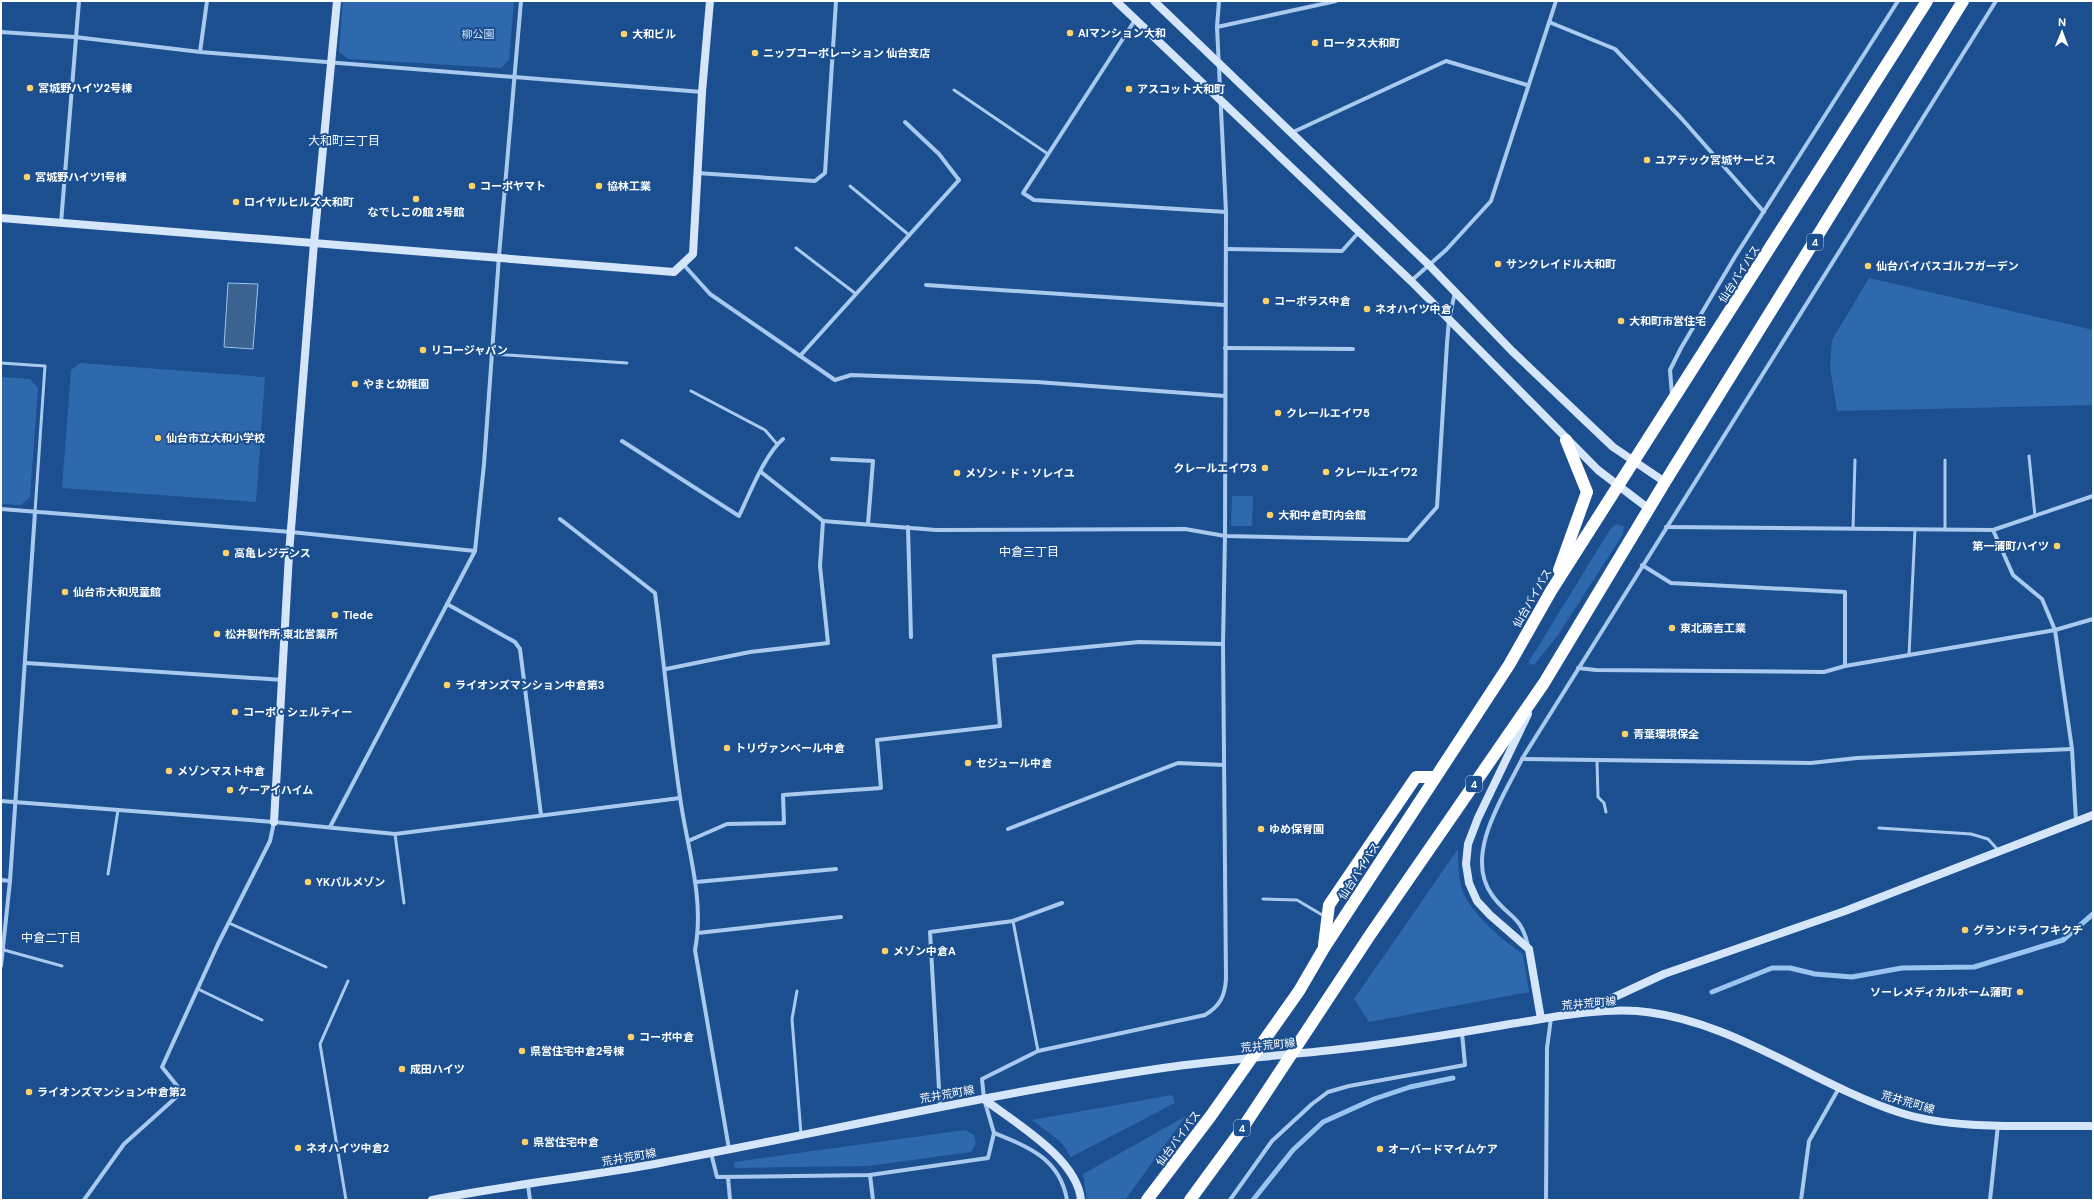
<svg xmlns="http://www.w3.org/2000/svg" width="2094" height="1201" font-family="'DM Sans','Noto Sans JP',sans-serif">
  <style>
    .green { fill: #2e69ad }
    .water { fill: #3c6290; stroke: #9cc4f0 }
    .lines { fill: none; stroke-linecap: round; stroke-linejoin: round }
    .stream { stroke: #9cc4f0; stroke-width: 5 }
    .lane { stroke: #a9c9ee; stroke-width: 3 }
    .street { stroke: #a9c9ee; stroke-width: 4 }
    .secondary { stroke: #d6e6fa; stroke-width: 8 }
    .highway { stroke: #fff; stroke-width: 12 }
    .poi-dot { fill: #ffd166; stroke: #1b4f8f; stroke-width: 1.5 }
    .labels { text-anchor: middle; dominant-baseline: central; stroke-width: 4; stroke-linejoin: round; paint-order: stroke }
    .shield { fill: #1b4f8f; stroke: #bbcadd; stroke-width: 1 }
    .shield-label { font-size: 10px; font-weight: bold; fill: #fff }
    .poi-label { font-size: 11px; font-weight: bold; fill: #fff; stroke: #1b4f8f; text-anchor: start }
    .park-label { font-size: 11px; fill: #cfe3fa; stroke: #1b4f8f }
    .street-label { font-size: 11px; fill: #fff; stroke: #1b4f8f }
    .neighbourhood-label { font-size: 12px; fill: #fff; stroke: #1b4f8f }
  </style>
  <rect width="100%" height="100%" fill="#1b4f8f"/>
  <!-- green -->
  <g class="green">
    <path d="M343,1H514L509,60L501,68L349,59L339,52Z"/>
    <path d="M1869,278L2093,330V405L1837,411L1830,367L1832,340Z"/>
    <path d="M80,363L265,377L256,502L62,488L71,370Z"/>
    <path d="M1,377L30,379L38,388L30,497L21,505L1,504Z"/>
    <path d="M1232,496H1253L1252,526H1231Z"/>
    <path d="M1617,524L1624,527L1623,534L1558,635L1534,665L1528,663L1611,528Z"/>
    <path d="M1458,849C1458,863 1458,878 1463,892C1471,913 1504,942 1523,954L1529,992L1369,1022L1354,999Z"/>
    <path d="M1172,1095L1175,1103L1071,1157L1061,1142L1032,1120Z"/>
    <path d="M1186,1116L1125,1200H1087L1083,1174Z"/>
    <path d="M965,1130L974,1135L976,1143L971,1152L868,1166L735,1168L734,1162Z"/>
  </g>
  <!-- water -->
  <path class="water" d="M228,283L258,284L253,349L224,347Z"/>
  <g class="lines">
    <!-- stream -->
    <g class="stream">
      <path d="M1712,992L1772,968H1790L1815,974L1852,977L1902,968L1974,967L2063,940L2093,914"/>
      <path d="M1253,1200L1293,1150L1323,1122L1374,1099L1410,1087L1453,1078"/>
    </g>
    <!-- lane -->
    <g class="lane">
      <path d="M954,90L1048,154"/>
      <path d="M850,186L909,235"/>
      <path d="M796,248L856,294"/>
      <path d="M492,354L627,363"/>
      <path d="M1,363L45,366L35,512"/>
      <path d="M691,391L765,430L777,444"/>
      <path d="M2029,456L2035,516"/>
      <path d="M1853,529L1855,460"/>
      <path d="M1945,529V460"/>
      <path d="M1909,655L1915,529"/>
      <path d="M1597,760L1598,797L1604,803L1606,812"/>
      <path d="M1879,828L1971,834L1988,839L1999,851"/>
      <path d="M395,834L404,903"/>
      <path d="M108,874L118,810"/>
      <path d="M1263,899L1297,900L1324,916"/>
      <path d="M1013,921L1038,1051"/>
      <path d="M229,923L326,967"/>
      <path d="M4,950L62,966"/>
      <path d="M198,989L262,1020"/>
      <path d="M797,991L792,1019L801,1134"/>
      <path d="M346,1200L320,1044L348,981"/>
    </g>
    <!-- street -->
    <g class="street">
      <path d="M1135,20L1023,193L1034,200L1226,212"/>
      <path d="M1549,22L1615,49L1682,119L1764,212"/>
      <path d="M1217,27L1336,1"/>
      <path d="M1,32L75,37L200,52L702,92"/>
      <path d="M200,52L207,1"/>
      <path d="M1291,133L1446,61L1527,85"/>
      <path d="M697,173L815,181L825,173L836,1"/>
      <path d="M61,223L79,1"/>
      <path d="M1226,249L1342,251L1359,232"/>
      <path d="M683,264L710,294L835,380L851,375L1037,382L1225,396"/>
      <path d="M1411,281L1446,250L1491,201L1556,1"/>
      <path d="M926,285L1225,305"/>
      <path d="M1225,348L1353,349"/>
      <path d="M800,356L959,180L939,154L905,122"/>
      <path d="M1672,395L1670,370L1681,348L1736,255L1898,1"/>
      <path d="M622,441L739,516C749,495 765,454 783,439"/>
      <path d="M832,459L873,461L868,524"/>
      <path d="M761,472L823,521L936,530L1185,529L1225,536L1408,540L1437,507L1447,343L1449,320L1455,292"/>
      <path d="M1,509L291,532L475,551L484,464L499,256L521,1"/>
      <path d="M560,519L655,593C664,661 670,729 680,797C687,848 705,899 695,950L729,1149"/>
      <path d="M908,527L911,637"/>
      <path d="M1666,527L1993,530L2093,496"/>
      <path d="M1993,530L2013,575L2042,599L2055,630L2072,749L2076,821"/>
      <path d="M1642,565L1671,583L1845,592V666"/>
      <path d="M447,604L515,642L520,649L541,815"/>
      <path d="M26,663L283,680"/>
      <path d="M1578,668L1596,670L1824,672L1845,666L2055,630L2093,619"/>
      <path d="M666,669L750,652L828,643L820,566L823,521"/>
      <path d="M1522,759L1811,763L1857,758L2072,749"/>
      <path d="M1,801L274,822L395,834L680,798"/>
      <path d="M330,827L475,551"/>
      <path d="M1008,829L1178,763L1224,765"/>
      <path d="M688,841L727,824L784,823L783,795L881,788L877,740L1000,726L994,656L1139,642L1223,644"/>
      <path d="M1,880L10,881"/>
      <path d="M696,882L836,869"/>
      <path d="M698,933L841,917"/>
      <path d="M1528,946C1521,914 1508,918 1492,895C1463,855 1504,796 1522,759L1996,1"/>
      <path d="M1,966L10,881L35,512"/>
      <path d="M940,1106L930,932L1013,921L1062,903"/>
      <path d="M994,1133C1029,1147 1060,1159 1067,1200"/>
      <path d="M711,1153L717,1177L870,1175L988,1158L994,1133L984,1099L982,1079L1038,1051L1205,1015C1220,1006 1225,996 1226,979L1223,644L1225,536L1226,212L1217,27L1219,1"/>
      <path d="M870,1175L873,1200"/>
      <path d="M728,1177L730,1200"/>
      <path d="M528,1185L530,1200"/>
      <path d="M84,1200L124,1144L182,1092L162,1067L218,944L270,841L274,822"/>
      <path d="M1230,1200L1272,1141L1312,1104L1328,1092L1349,1086L1465,1065L1462,1033"/>
      <path d="M1546,1200L1547,1048L1551,1018"/>
      <path d="M1801,1200L1809,1141L1839,1088"/>
      <path d="M1990,1200L1998,1125"/>
    </g>
    <!-- secondary -->
    <g class="secondary">
      <path d="M1116,1L1411,281L1598,470L1649,509"/>
      <path d="M1154,1L1429,265L1512,351L1613,447L1665,482"/>
      <path d="M1,218L674,272L693,254L702,92L710,1"/>
      <path d="M1528,714L1478,818L1468,844L1466,864L1469,883L1477,901L1490,915L1529,949L1541,1019"/>
      <path d="M274,822L289,554L314,243L337,1"/>
      <path d="M1580,1013L1664,974L1845,911L2093,815"/>
      <path d="M984,1099C1015,1123 1077,1158 1081,1200"/>
      <path d="M432,1200C508,1185 584,1177 660,1163C828,1131 994,1093 1163,1068C1222,1059 1282,1056 1341,1049C1397,1043 1454,1034 1510,1024C1550,1018 1597,1008 1637,1011C1732,1019 1810,1083 1898,1112C1954,1131 2034,1125 2093,1126"/>
    </g>
    <!-- highway -->
    <g class="highway">
      <path d="M1559,570L1587,492L1566,440"/>
      <path d="M1324,945L1329,905L1416,777H1435"/>
      <path d="M1147,1200L1210,1117L1299,991L1324,948L1509,665L1551,591L1927,1"/>
      <path d="M1190,1200L1242,1129L1370,935L1544,683L1665,482L1963,1"/>
    </g>
  </g>
  <!-- markers -->
  <g class="poi-dot">
    <circle cx="1070" cy="33" r="4"/>
    <circle cx="624" cy="34" r="4"/>
    <circle cx="1315" cy="43" r="4"/>
    <circle cx="755" cy="53" r="4"/>
    <circle cx="30" cy="88" r="4"/>
    <circle cx="1129" cy="89" r="4"/>
    <circle cx="1647" cy="160" r="4"/>
    <circle cx="27" cy="177" r="4"/>
    <circle cx="472" cy="186" r="4"/>
    <circle cx="599" cy="186" r="4"/>
    <circle cx="416" cy="199" r="4"/>
    <circle cx="236" cy="202" r="4"/>
    <circle cx="1498" cy="264" r="4"/>
    <circle cx="1868" cy="266" r="4"/>
    <circle cx="1266" cy="301" r="4"/>
    <circle cx="1367" cy="309" r="4"/>
    <circle cx="1621" cy="321" r="4"/>
    <circle cx="423" cy="350" r="4"/>
    <circle cx="355" cy="384" r="4"/>
    <circle cx="1278" cy="413" r="4"/>
    <circle cx="158" cy="438" r="4"/>
    <circle cx="1265" cy="468" r="4"/>
    <circle cx="1326" cy="472" r="4"/>
    <circle cx="957" cy="473" r="4"/>
    <circle cx="1270" cy="515" r="4"/>
    <circle cx="2057" cy="546" r="4"/>
    <circle cx="226" cy="553" r="4"/>
    <circle cx="65" cy="592" r="4"/>
    <circle cx="335" cy="615" r="4"/>
    <circle cx="1672" cy="628" r="4"/>
    <circle cx="217" cy="634" r="4"/>
    <circle cx="447" cy="685" r="4"/>
    <circle cx="235" cy="712" r="4"/>
    <circle cx="1625" cy="734" r="4"/>
    <circle cx="727" cy="748" r="4"/>
    <circle cx="968" cy="763" r="4"/>
    <circle cx="169" cy="771" r="4"/>
    <circle cx="230" cy="790" r="4"/>
    <circle cx="1261" cy="829" r="4"/>
    <circle cx="308" cy="882" r="4"/>
    <circle cx="1965" cy="930" r="4"/>
    <circle cx="885" cy="951" r="4"/>
    <circle cx="2020" cy="992" r="4"/>
    <circle cx="631" cy="1037" r="4"/>
    <circle cx="522" cy="1051" r="4"/>
    <circle cx="402" cy="1069" r="4"/>
    <circle cx="29" cy="1092" r="4"/>
    <circle cx="525" cy="1142" r="4"/>
    <circle cx="298" cy="1148" r="4"/>
    <circle cx="1380" cy="1149" r="4"/>
  </g>
  <g class="labels">
    <!-- shield labels -->
    <g class="shield">
      <rect x="1807" y="234" width="16" height="16" rx="3"/>
      <rect x="1466" y="776" width="16" height="16" rx="3"/>
      <rect x="1234" y="1120" width="16" height="16" rx="3"/>
    </g>
    <g class="shield-label">
      <text x="1815" y="242">4</text>
      <text x="1474" y="784">4</text>
      <text x="1242" y="1128">4</text>
    </g>
    <!-- poi labels -->
    <g class="poi-label">
      <text x="1078" y="33">AIマンション大和</text>
      <text x="632" y="34">大和ビル</text>
      <text x="1323" y="43">ロータス大和町</text>
      <text x="763" y="53">ニップコーポレーション 仙台支店</text>
      <text x="38" y="88">宮城野ハイツ2号棟</text>
      <text x="1137" y="89">アスコット大和町</text>
      <text x="1655" y="160">ユアテック宮城サービス</text>
      <text x="35" y="177">宮城野ハイツ1号棟</text>
      <text x="480" y="186">コーポヤマト</text>
      <text x="607" y="186">協林工業</text>
      <text x="244" y="202">ロイヤルヒルズ大和町</text>
      <text x="416" y="212" text-anchor="middle">なでしこの館 2号館</text>
      <text x="1506" y="264">サンクレイドル大和町</text>
      <text x="1876" y="266">仙台バイパスゴルフガーデン</text>
      <text x="1274" y="301">コーポラス中倉</text>
      <text x="1375" y="309">ネオハイツ中倉</text>
      <text x="1629" y="321">大和町市営住宅</text>
      <text x="431" y="350">リコージャパン</text>
      <text x="363" y="384">やまと幼稚園</text>
      <text x="1286" y="413">クレールエイワ5</text>
      <text x="166" y="438">仙台市立大和小学校</text>
      <text x="1257" y="468" text-anchor="end">クレールエイワ3</text>
      <text x="1334" y="472">クレールエイワ2</text>
      <text x="965" y="473">メゾン・ド・ソレイユ</text>
      <text x="1278" y="515">大和中倉町内会館</text>
      <text x="2049" y="546" text-anchor="end">第一蒲町ハイツ</text>
      <text x="234" y="553">高亀レジデンス</text>
      <text x="73" y="592">仙台市大和児童館</text>
      <text x="343" y="615">Tiede</text>
      <text x="1680" y="628">東北藤吉工業</text>
      <text x="225" y="634">松井製作所 東北営業所</text>
      <text x="455" y="685">ライオンズマンション中倉第3</text>
      <text x="243" y="712">コーポ・シェルティー</text>
      <text x="1633" y="734">青葉環境保全</text>
      <text x="735" y="748">トリヴァンベール中倉</text>
      <text x="976" y="763">セジュール中倉</text>
      <text x="177" y="771">メゾンマスト中倉</text>
      <text x="238" y="790">ケーアイハイム</text>
      <text x="1269" y="829">ゆめ保育園</text>
      <text x="316" y="882">YKパルメゾン</text>
      <text x="1973" y="930">グランドライフキクチ</text>
      <text x="893" y="951">メゾン中倉A</text>
      <text x="2012" y="992" text-anchor="end">ソーレメディカルホーム蒲町</text>
      <text x="639" y="1037">コーポ中倉</text>
      <text x="530" y="1051">県営住宅中倉2号棟</text>
      <text x="410" y="1069">成田ハイツ</text>
      <text x="37" y="1092">ライオンズマンション中倉第2</text>
      <text x="533" y="1142">県営住宅中倉</text>
      <text x="306" y="1148">ネオハイツ中倉2</text>
      <text x="1388" y="1149">オーバードマイムケア</text>
    </g>
    <!-- park labels -->
    <g class="park-label">
      <text x="478" y="34">柳公園</text>
    </g>
    <!-- street labels -->
    <g class="street-label">
      <text transform="translate(1739 274) rotate(-57)">仙台バイパス</text>
      <text transform="translate(1532 598) rotate(-60)">仙台バイパス</text>
      <text transform="translate(1359 871) rotate(-57)">仙台バイパス</text>
      <text transform="translate(1589 1003) rotate(-5)">荒井荒町線</text>
      <text transform="translate(1268 1045) rotate(-6)">荒井荒町線</text>
      <text transform="translate(947 1094) rotate(-10)">荒井荒町線</text>
      <text transform="translate(1908 1102) rotate(16)">荒井荒町線</text>
      <text transform="translate(1178 1138) rotate(-53)">仙台バイパス</text>
      <text transform="translate(629 1157) rotate(-10)">荒井荒町線</text>
    </g>
    <!-- neighbourhood labels -->
    <g class="neighbourhood-label">
      <text x="344" y="141">大和町三丁目</text>
      <text x="1029" y="552">中倉三丁目</text>
      <text x="51" y="938">中倉二丁目</text>
    </g>
  </g>
  <!-- border -->
  <rect width="2094" height="1201" fill="none" stroke="#ffffff" stroke-width="4"/>
  <!-- north arrow -->
  <g transform="translate(2062 32) rotate(1)" stroke="#1b4f8f" stroke-width="3" paint-order="stroke">
  <path d="M0-3L7 15L0 10L-7 15Z" fill="#ffffff"/>
  <text y="-6" font-size="11" font-weight="bold" text-anchor="middle" fill="#ffffff">N</text>
  </g>
</svg>
